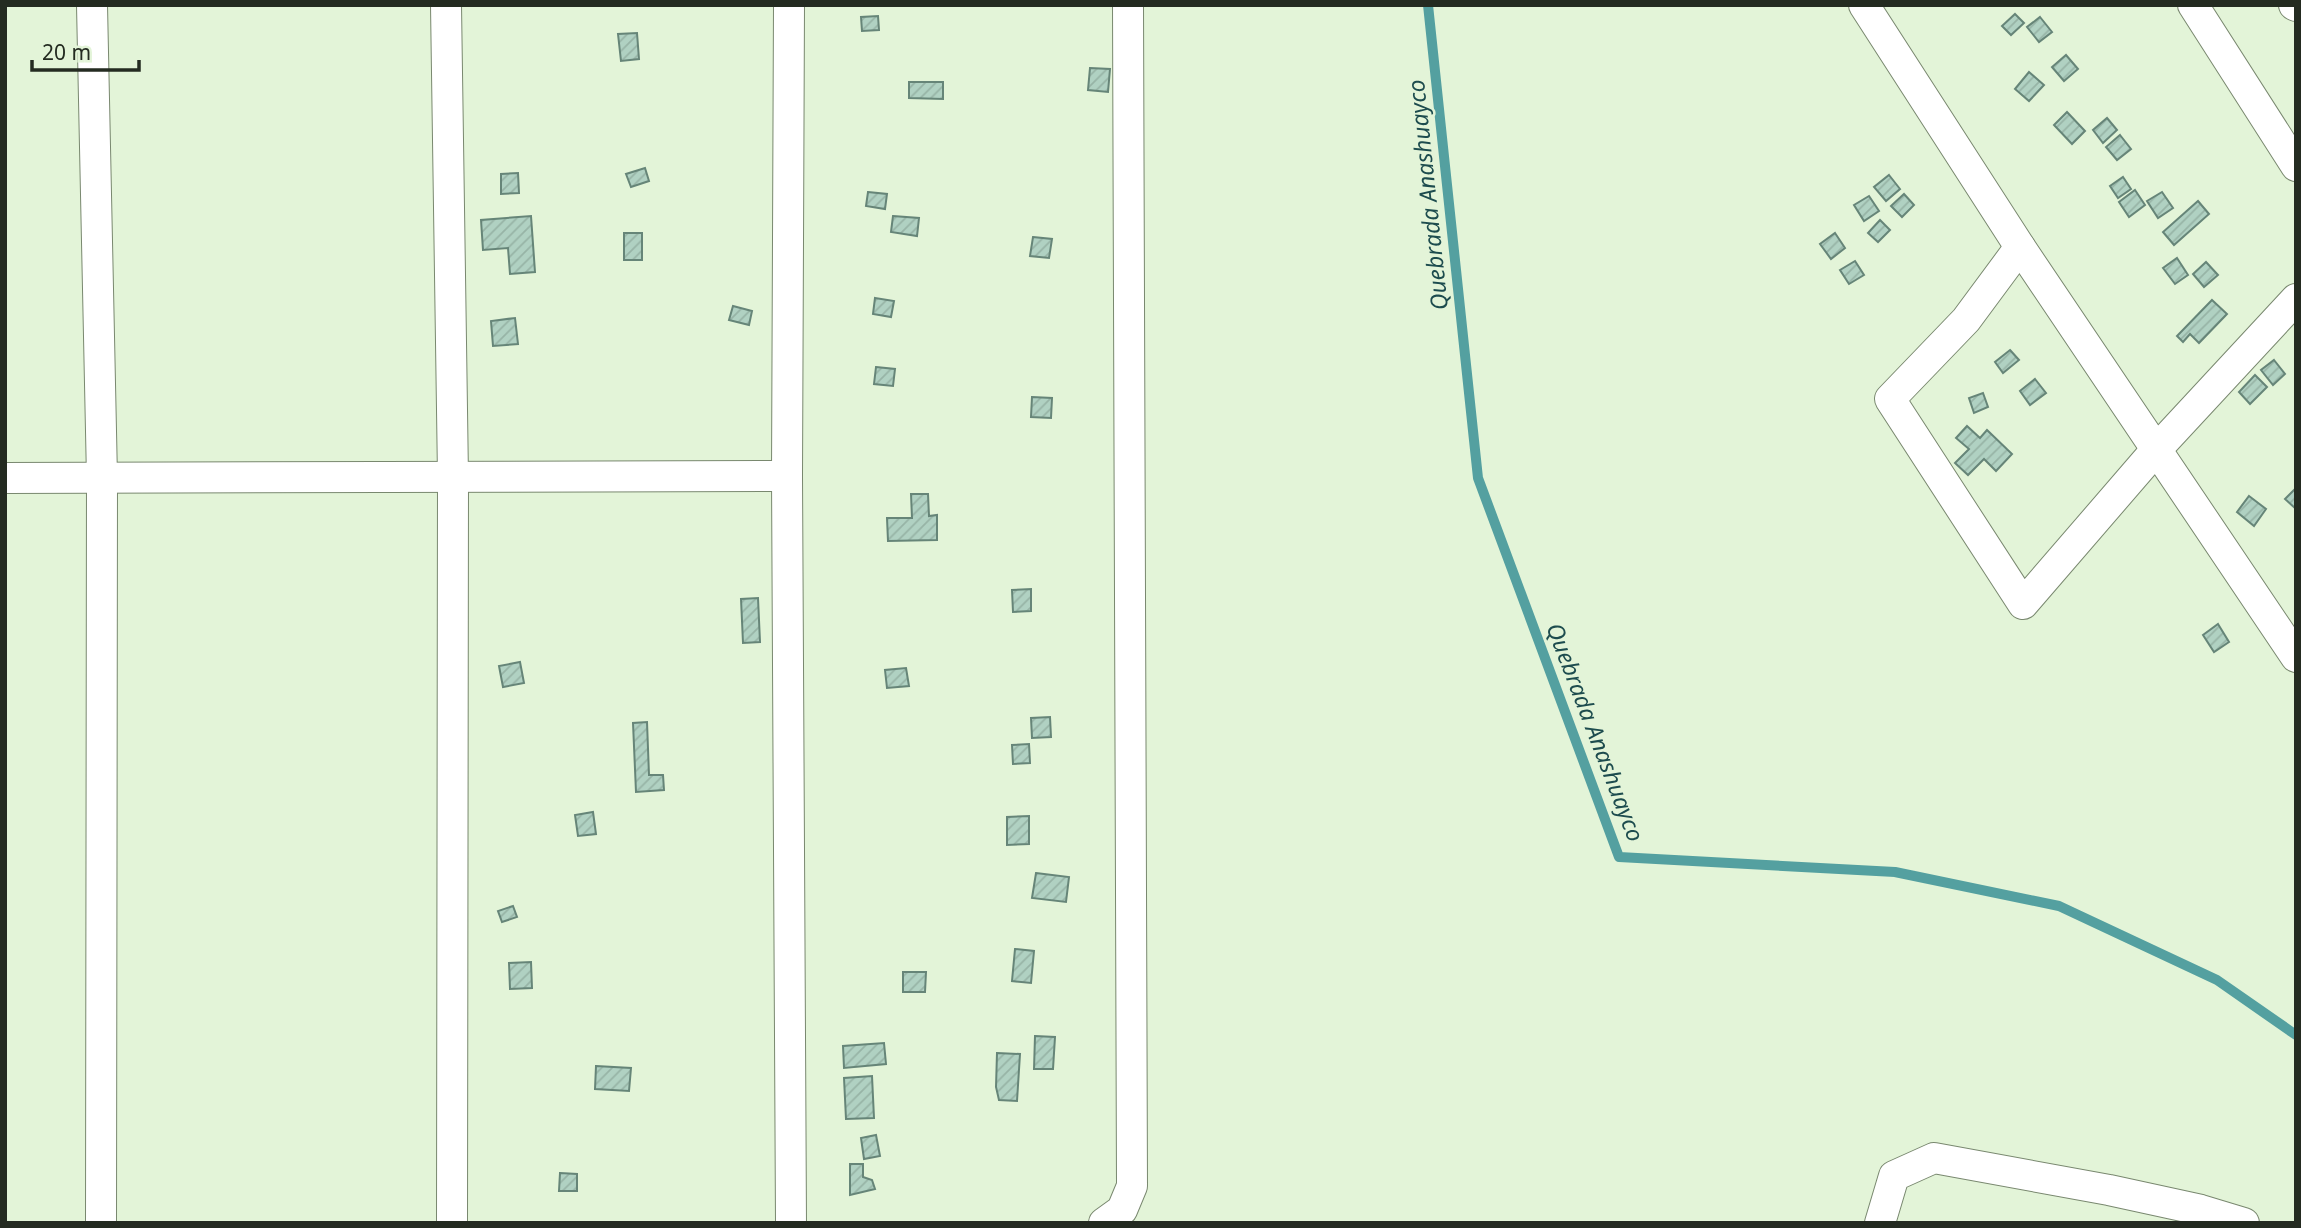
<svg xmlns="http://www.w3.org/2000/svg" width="2301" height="1228" font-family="'Noto Sans',sans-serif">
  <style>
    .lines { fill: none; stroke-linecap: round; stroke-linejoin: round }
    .stream { stroke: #54a0a0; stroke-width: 10 }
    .building { fill: url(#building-hatch); stroke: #668578; stroke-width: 2 }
    .minor-casing { stroke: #79886f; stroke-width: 32 }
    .minor { stroke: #fff; stroke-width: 30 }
    .labels { text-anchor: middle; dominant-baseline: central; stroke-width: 5; stroke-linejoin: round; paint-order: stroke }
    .water-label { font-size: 23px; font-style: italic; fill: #1d4c4e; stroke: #e3f4d8 }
  </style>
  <defs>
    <pattern id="building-hatch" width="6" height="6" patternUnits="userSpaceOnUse" patternTransform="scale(1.75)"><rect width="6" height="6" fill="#b0d1c2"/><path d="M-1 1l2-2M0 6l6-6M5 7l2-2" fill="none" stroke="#97b4a6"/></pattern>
  </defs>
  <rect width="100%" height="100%" fill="#e3f4d8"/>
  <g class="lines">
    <!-- stream -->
    <path class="stream" d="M1428,5L1478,478L1619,857L1895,872L2059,906L2217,980L2296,1035"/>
  </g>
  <!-- building -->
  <g class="building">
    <path d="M2015,14L2024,23L2011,35L2002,26Z"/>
    <path d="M878,16L879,30L862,31L861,17Z"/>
    <path d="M2040,17L2052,32L2039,42L2027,27Z"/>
    <path d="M637,33L639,59L621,61L618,34Z"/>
    <path d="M2066,55L2078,69L2064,81L2052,67Z"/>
    <path d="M1090,68L1110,69L1108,92L1088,90Z"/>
    <path d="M2029,72L2044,85L2029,101L2015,89Z"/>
    <path d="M909,82H943V99L909,98Z"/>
    <path d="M2067,112L2085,131L2072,144L2054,125Z"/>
    <path d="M2107,118L2117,130L2103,143L2093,130Z"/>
    <path d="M2120,135L2131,149L2117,160L2106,147Z"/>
    <path d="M645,168L649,181L631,187L626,174Z"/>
    <path d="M518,173L519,193L501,194V174Z"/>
    <path d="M1889,175L1900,189L1886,201L1874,187Z"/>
    <path d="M2123,177L2131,189L2118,198L2110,186Z"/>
    <path d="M2135,190L2145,205L2129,217L2119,202Z"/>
    <path d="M868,192L887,194L885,209L866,206Z"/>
    <path d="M2162,192L2173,208L2158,218L2147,201Z"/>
    <path d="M1904,194L1914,205L1902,217L1891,206Z"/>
    <path d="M1869,196L1879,211L1864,221L1854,205Z"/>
    <path d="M2198,201L2209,214L2174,245L2163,232Z"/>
    <path d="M531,216L535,272L510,274L508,248L483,250L481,220Z"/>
    <path d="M893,216L919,218L917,236L891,232Z"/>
    <path d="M1880,220L1890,230L1878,242L1868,233Z"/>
    <rect x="624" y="233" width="18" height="27"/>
    <path d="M1835,233L1845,248L1831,259L1820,244Z"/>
    <path d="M1033,237L1052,239L1049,258L1030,256Z"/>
    <path d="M2177,258L2188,275L2175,284L2163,268Z"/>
    <path d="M1855,261L1864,275L1849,284L1840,270Z"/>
    <path d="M2206,262L2218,275L2204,287L2193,274Z"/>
    <path d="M875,298L894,301L891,317L873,314Z"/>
    <path d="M2212,300L2227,314L2199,343L2190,334L2183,342L2177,336Z"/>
    <path d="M733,306L752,311L749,325L729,320Z"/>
    <path d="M515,318L518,344L493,346L491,321Z"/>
    <path d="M2010,350L2019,360L2003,373L1995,362Z"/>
    <path d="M2274,360L2285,374L2273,385L2261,370Z"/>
    <path d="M876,367L895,369L893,386L874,384Z"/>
    <path d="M2255,375L2267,387L2250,404L2239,392Z"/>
    <path d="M2035,379L2046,393L2030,405L2020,391Z"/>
    <path d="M1983,393L1988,407L1974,413L1969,398Z"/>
    <path d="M1032,397L1052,398L1051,418L1031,417Z"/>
    <path d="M1967,426L1980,438L1987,430L2012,454L1996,471L1984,459L1968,475L1955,463L1969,449L1956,438Z"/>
    <path d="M2296,488V509L2285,499Z"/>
    <path d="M911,494H928L929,516L937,515V540L888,541L887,518H912Z"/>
    <path d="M2249,496L2266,509L2254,526L2237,512Z"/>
    <path d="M1031,589V611L1013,612L1012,590Z"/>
    <path d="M758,598L760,642L743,643L741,599Z"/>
    <path d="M2218,624L2229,642L2214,652L2203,635Z"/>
    <path d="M520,662L524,683L503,687L499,666Z"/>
    <path d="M906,668L909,686L887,688L885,670Z"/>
    <path d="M1050,717L1051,737L1032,738L1031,718Z"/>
    <path d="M647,722L649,775H663L664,790L636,792L633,723Z"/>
    <path d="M1029,744L1030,763L1013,764L1012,745Z"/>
    <path d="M593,812L596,834L578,836L575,815Z"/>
    <path d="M1029,816V844L1007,845V817Z"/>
    <path d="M1036,873L1069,877L1066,902L1032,898Z"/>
    <path d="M513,906L517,917L502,922L498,911Z"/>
    <path d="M1015,949L1034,951L1031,983L1012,981Z"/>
    <path d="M531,962L532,988L510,989L509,963Z"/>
    <path d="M903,972H926L925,992H903Z"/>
    <path d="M1035,1036L1055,1037L1053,1069H1034Z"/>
    <path d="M884,1043L886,1064L844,1068L843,1046Z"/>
    <path d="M997,1053L1020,1054L1017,1101L999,1100L996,1087Z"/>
    <path d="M596,1066L631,1068L629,1091L595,1089Z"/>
    <path d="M872,1076L874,1118L846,1119L844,1078Z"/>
    <path d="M876,1135L880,1156L864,1159L861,1138Z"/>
    <path d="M850,1164H863V1177L872,1180L875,1189L850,1195Z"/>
    <path d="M560,1173L577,1174V1191H559Z"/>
  </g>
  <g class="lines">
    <!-- minor casing -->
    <g class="minor-casing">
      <g id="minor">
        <path d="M92,5L102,478L101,1223"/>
        <path d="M446,5L453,477L452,1223"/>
        <path d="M789,5L787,476L791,1223"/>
        <path d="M1864,5L2020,247L2296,657"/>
        <path d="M2193,5L2296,166"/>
        <path d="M2294,5L2296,6"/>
        <path d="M2020,247L1966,320L1890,399L2023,604L2155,451L2296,299"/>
        <path d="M5,478L787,476"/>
        <path d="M1104,1223L1122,1210L1132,1186L1128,5"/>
        <path d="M1880,1223L1894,1176L1934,1158L2109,1190L2201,1210L2244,1223"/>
      </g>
    </g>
    <!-- minor -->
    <use href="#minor" class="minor"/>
  </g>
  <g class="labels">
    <!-- water labels -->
    <g class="water-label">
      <text transform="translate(1427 195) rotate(-96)">Quebrada Anashuayco</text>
      <text transform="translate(1596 732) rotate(69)">Quebrada Anashuayco</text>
    </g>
  </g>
  <!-- border -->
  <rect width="2301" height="1228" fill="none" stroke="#242b21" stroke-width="14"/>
  <!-- scale -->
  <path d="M32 60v10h107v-10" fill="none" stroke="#242b21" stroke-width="3.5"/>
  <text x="42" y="60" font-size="21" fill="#242b21" stroke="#e3f4d8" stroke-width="5" paint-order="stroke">20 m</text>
</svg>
